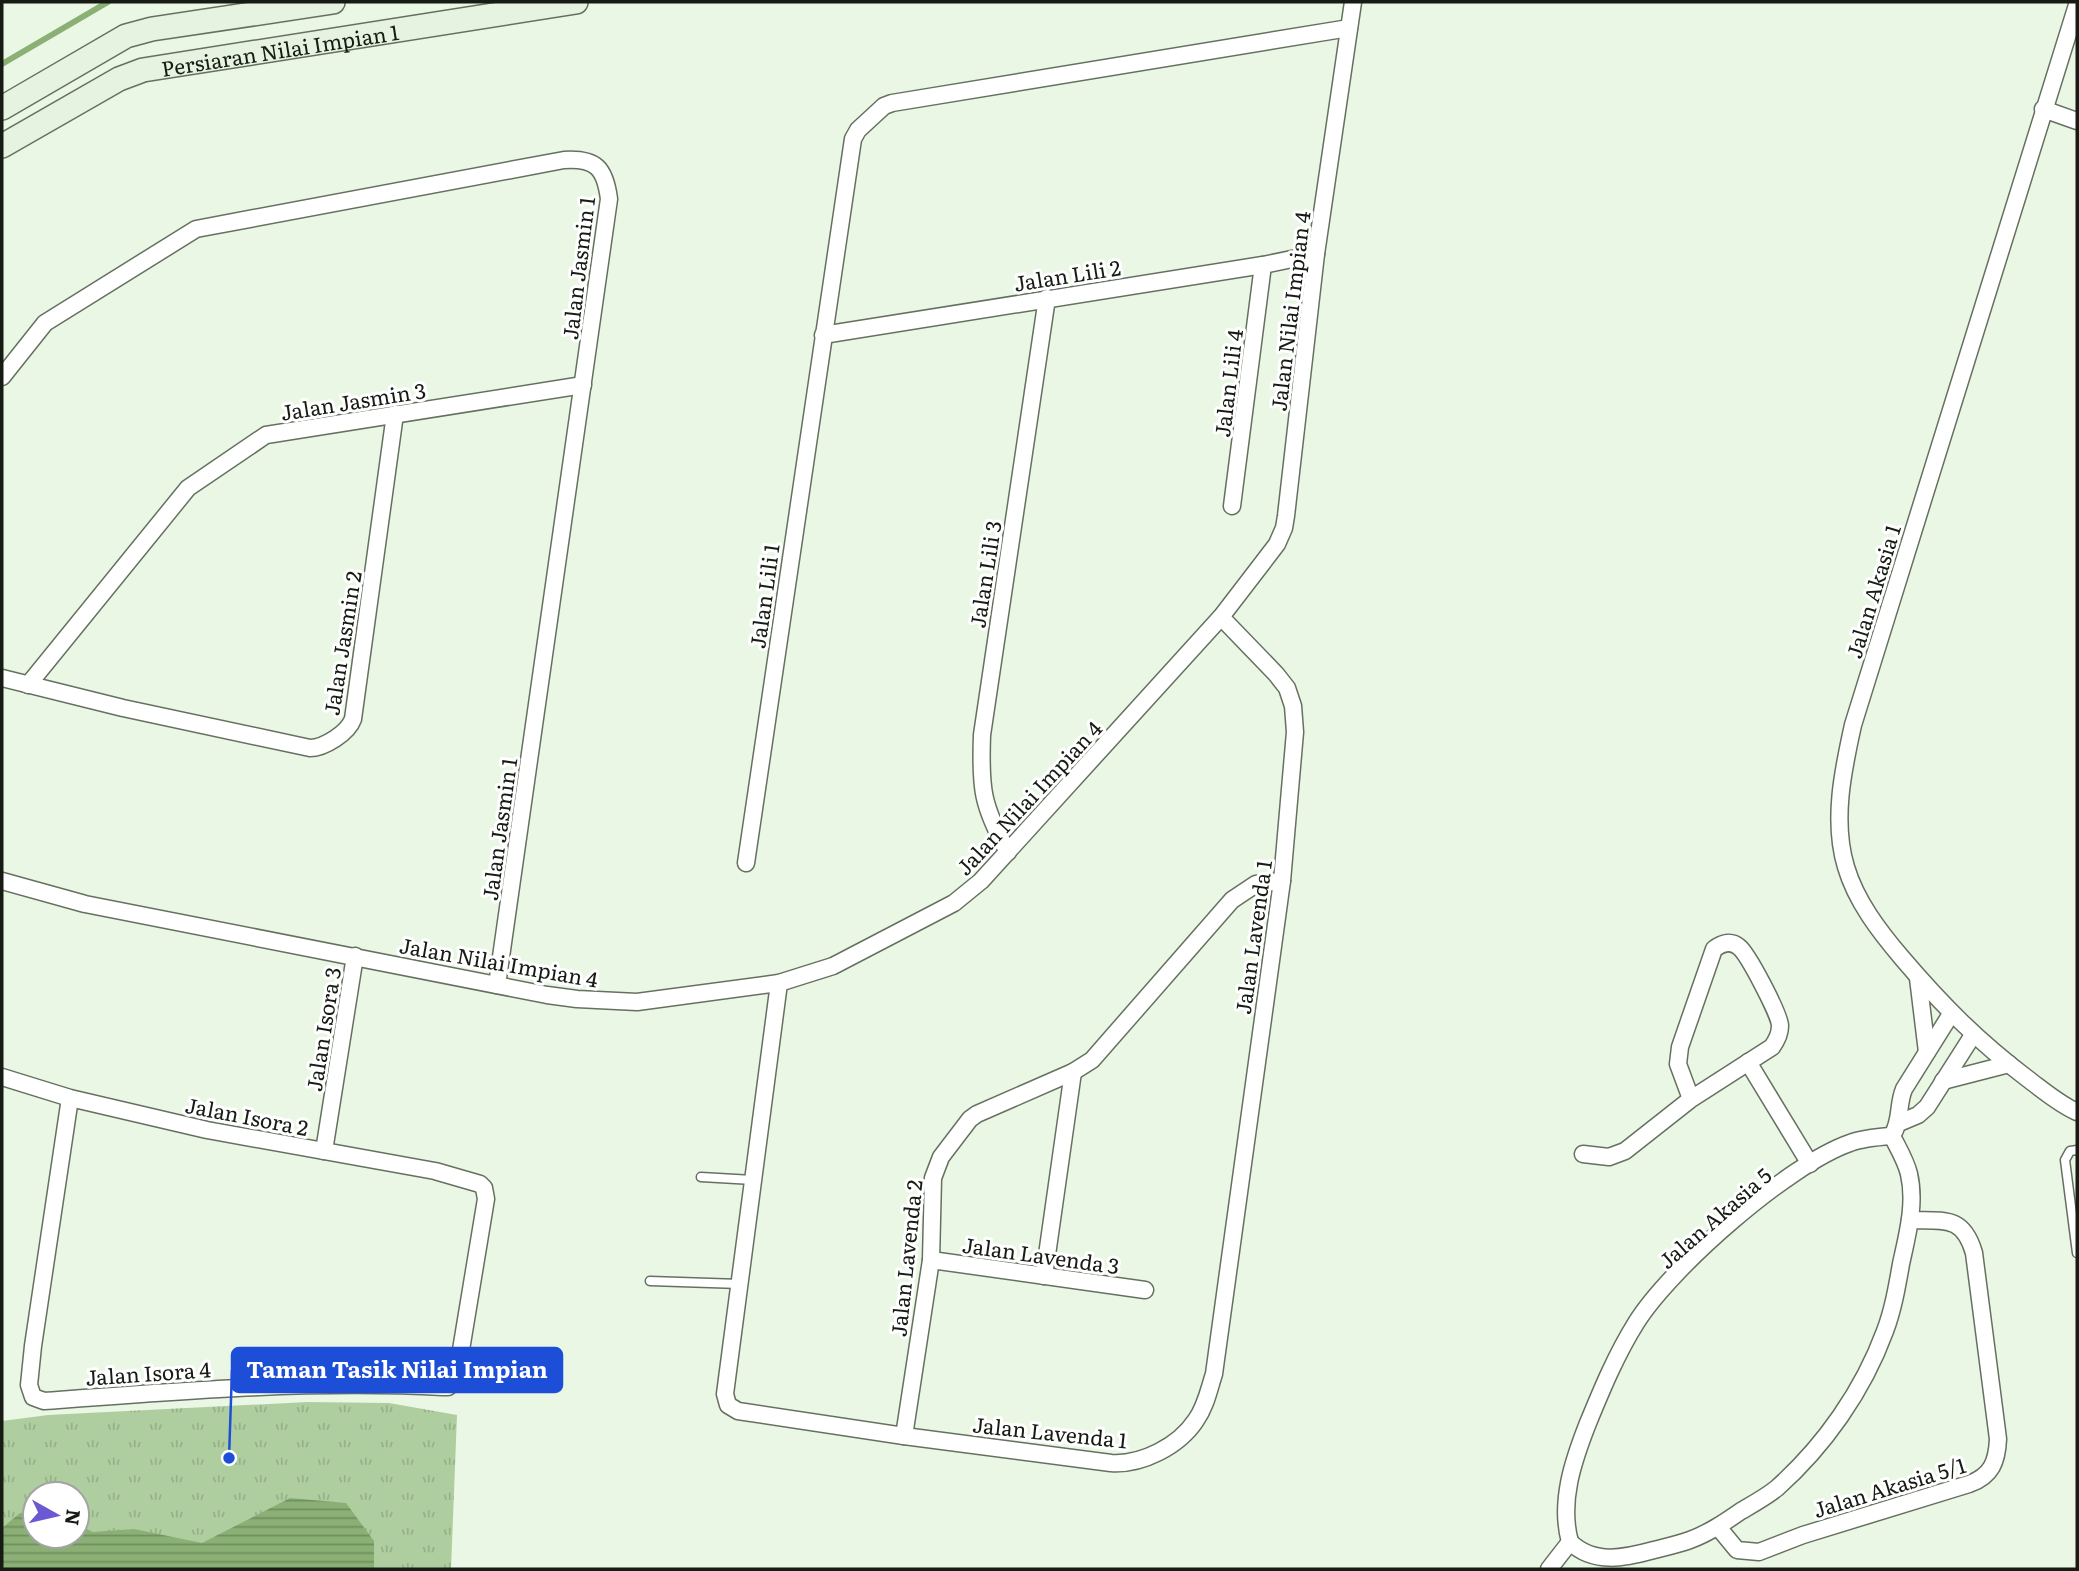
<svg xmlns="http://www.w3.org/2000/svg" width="2079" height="1571" font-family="Literata,serif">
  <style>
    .park { fill: url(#park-tufts); fill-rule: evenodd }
    .water { fill: url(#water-rules) }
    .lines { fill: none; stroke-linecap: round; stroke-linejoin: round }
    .stream { stroke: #8ab075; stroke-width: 6 }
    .lane-casing { stroke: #667060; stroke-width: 11 }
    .street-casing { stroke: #667060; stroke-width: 19 }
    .secondary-casing { stroke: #667060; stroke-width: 26 }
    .lane { stroke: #fff; stroke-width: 8 }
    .street { stroke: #fff; stroke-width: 16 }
    .secondary { stroke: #e7f3e1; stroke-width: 23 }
    .labels { text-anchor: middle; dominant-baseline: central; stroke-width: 6; stroke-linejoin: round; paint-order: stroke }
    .street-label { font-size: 21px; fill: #161b14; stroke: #fff }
    .leader { fill: none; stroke: #1d4ed8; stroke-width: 2.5 }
    .callout-dot { fill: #1d4ed8; stroke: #fff; stroke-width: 2.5 }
    .callout { fill: #1d4ed8; stroke: #1d4ed8; stroke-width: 2.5 }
    .callout-label { font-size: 23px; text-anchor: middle; font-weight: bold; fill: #fff }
  </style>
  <defs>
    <pattern id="park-tufts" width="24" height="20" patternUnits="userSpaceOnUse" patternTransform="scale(1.75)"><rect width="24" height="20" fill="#afce9f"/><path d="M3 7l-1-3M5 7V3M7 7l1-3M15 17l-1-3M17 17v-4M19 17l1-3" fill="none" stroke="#96b088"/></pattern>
    <pattern id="water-rules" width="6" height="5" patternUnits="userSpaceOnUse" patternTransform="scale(1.75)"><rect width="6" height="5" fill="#8ab075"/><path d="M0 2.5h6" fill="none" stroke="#708e5f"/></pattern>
  </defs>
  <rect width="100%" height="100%" fill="#eaf7e4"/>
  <!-- park -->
  <path class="park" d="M308,1402L389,1403L457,1415L451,1569H2V1421L48,1415ZM35,1494H77V1536H35Z"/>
  <!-- water -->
  <path class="water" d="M290,1498L346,1503L374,1541V1569H2V1528L20,1513L35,1512V1536H77V1524L93,1532L134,1529L202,1543Z"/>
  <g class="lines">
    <!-- stream -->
    <path class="stream" d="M2,64L108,2"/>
    <!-- lane casing -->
    <g class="lane-casing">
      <g id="lane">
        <path d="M2077,1150L2070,1151L2065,1160L2077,1253"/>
        <path d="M701,1177L753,1180"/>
        <path d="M650,1281L740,1284"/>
      </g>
    </g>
    <!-- street casing -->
    <g class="street-casing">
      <g id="street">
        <path d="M2077,5L1853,725C1843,770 1832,821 1846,867C1856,901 1879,931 1902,958C1942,1005 1979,1042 2028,1079C2044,1091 2059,1104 2077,1112"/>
        <path d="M2043,109L2077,121"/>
        <path d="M823,335L1263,265L1316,254"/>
        <path d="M2,377L45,323L196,229L564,160C596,158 605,168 609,199L497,985"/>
        <path d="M1232,506L1263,265"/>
        <path d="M2,678L123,708L310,748C324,748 348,733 353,719L395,414"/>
        <path d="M28,685L188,488L266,435L583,385"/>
        <path d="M1008,852C982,806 980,788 982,735L1047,298"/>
        <path d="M746,863L853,139L858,130L884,106L892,103L1349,28"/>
        <path d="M2,881L85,904L547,995L577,999L637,1002L779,983L833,966L954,903L981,881L1221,617L1277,544L1284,528L1286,516L1316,254L1353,2"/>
        <path d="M1918,978L1927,1052"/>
        <path d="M779,983L725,1394L728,1405L738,1411L904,1436L1111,1463C1142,1465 1179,1446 1196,1420C1206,1406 1209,1389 1214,1374L1282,881L1295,732L1293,706L1287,688L1276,674L1221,617"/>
        <path d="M1748,1062L1810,1164"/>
        <path d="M2,1077L70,1098L207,1130L435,1171L480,1184L484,1188L486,1199L456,1380L448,1387H443C310,1380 177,1391 44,1401L33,1397L29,1385L33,1346L70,1098"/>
        <path d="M1943,1081L2009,1064"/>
        <path d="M1899,1123L1918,1115L1927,1107L1973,1035"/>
        <path d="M1892,1136C1902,1119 1897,1106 1904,1089L1951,1014"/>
        <path d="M324,1151L355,956"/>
        <path d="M1583,1154L1609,1157L1625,1151L1691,1099L1772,1047C1777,1040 1780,1034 1780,1026C1780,1015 1748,954 1739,947C1731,940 1722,943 1714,949L1680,1047L1678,1064L1691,1099"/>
        <path d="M931,1260L1145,1290"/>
        <path d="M1044,1276L1073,1072"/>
        <path d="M904,1436L931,1260L933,1178L941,1157L970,1119L977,1114L1073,1072L1092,1060L1232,900L1256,884L1282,881"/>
        <path d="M1718,1527L1737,1550L1759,1552L1803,1535L1969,1484C1992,1476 1997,1461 1998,1439L1974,1253C1963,1215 1944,1221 1910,1220"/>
        <path d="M1570,1542C1594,1565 1625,1558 1654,1550C1666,1547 1679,1544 1690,1540C1709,1533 1725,1522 1741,1511C1753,1504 1766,1497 1777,1488C1824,1446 1863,1391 1885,1331C1893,1310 1897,1287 1901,1264C1907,1236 1916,1204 1909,1174C1906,1161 1898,1148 1892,1136"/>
        <path d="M1570,1542C1559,1502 1573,1461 1588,1423C1602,1389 1616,1355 1636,1323C1670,1268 1789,1164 1850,1143C1863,1138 1878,1137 1892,1136"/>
        <path d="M1549,1569L1570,1542"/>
      </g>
    </g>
    <!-- secondary casing -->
    <g class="secondary-casing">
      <g id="secondary">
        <path d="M2,108L126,36L152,29L333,2"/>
        <path id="s1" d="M2,146L119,79L143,70L576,2"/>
      </g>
    </g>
    <!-- lane -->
    <use href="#lane" class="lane"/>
    <!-- street -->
    <use href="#street" class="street"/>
    <!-- secondary -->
    <use href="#secondary" class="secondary"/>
  </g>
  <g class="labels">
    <!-- street labels -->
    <g class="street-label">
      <text stroke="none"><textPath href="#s1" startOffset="299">Persiaran Nilai Impian 1</textPath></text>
      <text transform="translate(577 268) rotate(-83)">Jalan Jasmin 1</text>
      <text transform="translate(1067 274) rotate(-9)">Jalan Lili 2</text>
      <text transform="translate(1289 311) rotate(-83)">Jalan Nilai Impian 4</text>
      <text transform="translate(1227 383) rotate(-83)">Jalan Lili 4</text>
      <text transform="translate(353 400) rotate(-9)">Jalan Jasmin 3</text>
      <text transform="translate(984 574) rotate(-81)">Jalan Lili 3</text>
      <text transform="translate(1872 591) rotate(-73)">Jalan Akasia 1</text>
      <text transform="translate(763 596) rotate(-82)">Jalan Lili 1</text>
      <text transform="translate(341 643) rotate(-81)">Jalan Jasmin 2</text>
      <text transform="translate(1028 797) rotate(-47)">Jalan Nilai Impian 4</text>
      <text transform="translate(498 829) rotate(-82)">Jalan Jasmin 1</text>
      <text transform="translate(1252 937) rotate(-82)">Jalan Lavenda 1</text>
      <text transform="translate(499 961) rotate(10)">Jalan Nilai Impian 4</text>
      <text transform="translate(322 1029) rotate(-81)">Jalan Isora 3</text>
      <text transform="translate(247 1115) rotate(11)">Jalan Isora 2</text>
      <text transform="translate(1714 1217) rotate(-41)">Jalan Akasia 5</text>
      <text transform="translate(1041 1254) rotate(8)">Jalan Lavenda 3</text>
      <text transform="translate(905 1258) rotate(-84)">Jalan Lavenda 2</text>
      <text transform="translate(148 1372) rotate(-4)">Jalan Isora 4</text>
      <text transform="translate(1050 1431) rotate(6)">Jalan Lavenda 1</text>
      <text transform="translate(1889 1486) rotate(-17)">Jalan Akasia 5/1</text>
    </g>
  </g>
  <!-- callouts -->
  <path class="leader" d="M229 1458L232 1370"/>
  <circle class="callout-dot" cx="229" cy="1458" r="7"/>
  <rect class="callout" x="232" y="1348" width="330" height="44" rx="7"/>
  <g class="callout-label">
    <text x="397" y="1378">Taman Tasik Nilai Impian</text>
  </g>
  <!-- border -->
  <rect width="2079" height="1571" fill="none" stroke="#161b14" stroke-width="7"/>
  <!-- north arrow -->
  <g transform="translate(56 1515) rotate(98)"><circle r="33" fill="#ffffff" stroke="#a2a4a1" stroke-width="2"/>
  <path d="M0-5L12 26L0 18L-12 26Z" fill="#6a59d2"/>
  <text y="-10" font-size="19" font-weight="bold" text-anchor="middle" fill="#161b14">N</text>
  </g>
</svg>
